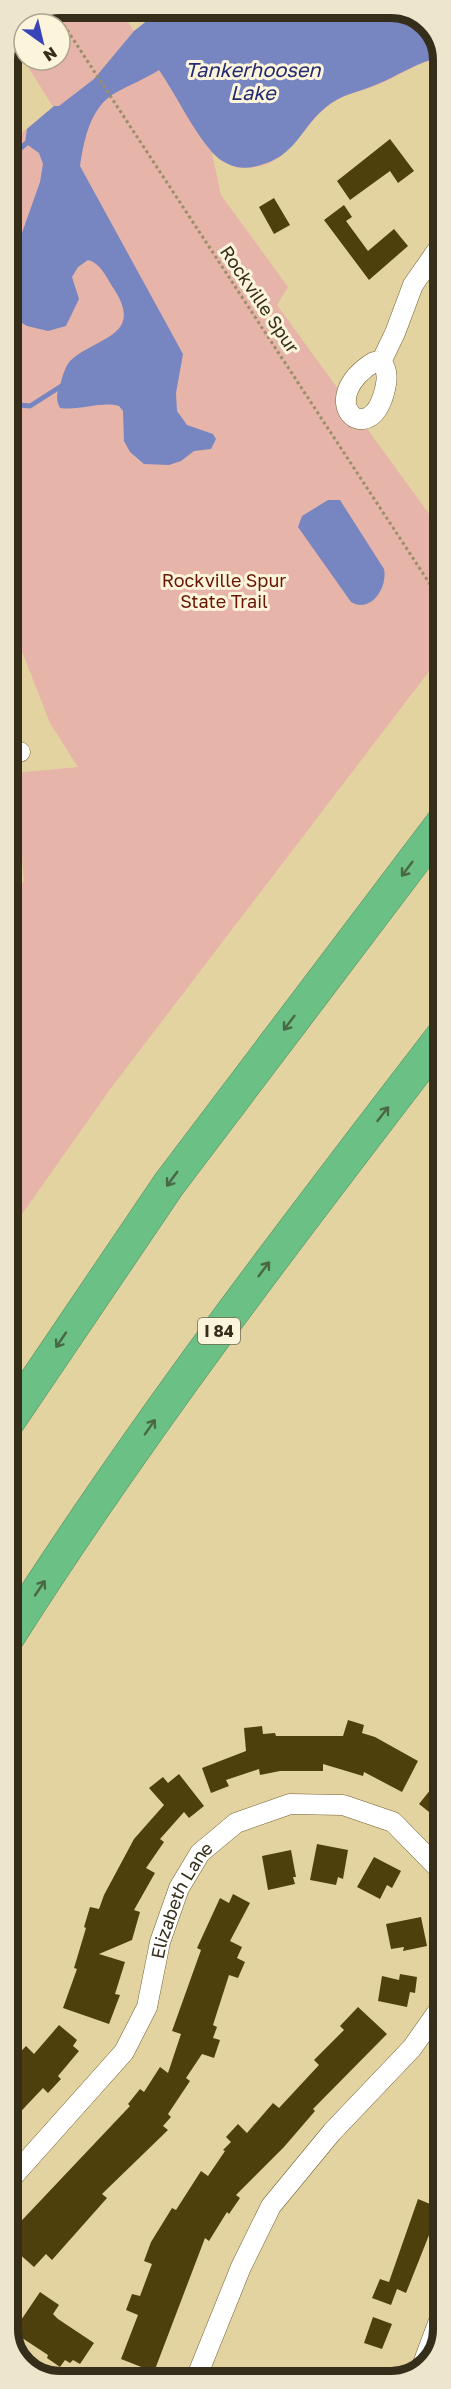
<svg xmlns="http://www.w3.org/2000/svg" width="451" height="2389" font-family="'Golos Text',sans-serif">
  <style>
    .green { fill: #e7b4a9; fill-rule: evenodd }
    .water { fill: #7786c0 }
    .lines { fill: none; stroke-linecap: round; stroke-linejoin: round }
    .stream { stroke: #7786c0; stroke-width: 5 }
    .building { fill: #4e400d }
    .minor-casing { stroke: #716232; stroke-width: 21 }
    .motorway-casing { stroke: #578d60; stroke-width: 34 }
    .path { stroke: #9b8f69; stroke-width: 3; stroke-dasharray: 3 3; stroke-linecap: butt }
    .minor { stroke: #fff; stroke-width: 20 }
    .motorway { stroke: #6ac085; stroke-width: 33 }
    .oneway { stroke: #4a6845 }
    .labels { text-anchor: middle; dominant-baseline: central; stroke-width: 6; stroke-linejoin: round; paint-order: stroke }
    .shield { fill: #fdf5db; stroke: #706a54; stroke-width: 1.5 }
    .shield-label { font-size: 16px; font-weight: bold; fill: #342e1a }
    .street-label { font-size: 18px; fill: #342e1a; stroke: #fdf5db }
    .park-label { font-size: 18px; fill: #691505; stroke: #fdf5db }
    .water-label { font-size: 20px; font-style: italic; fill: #222b71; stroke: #fdf5db }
    .rim { fill: none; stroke: #342e1a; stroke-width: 8 }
  </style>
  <rect width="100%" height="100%" fill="#e3d3a0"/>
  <!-- green -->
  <path class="green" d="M60,8H119L134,31L163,8H398L428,22L443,57C418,61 398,77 375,86C360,92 346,93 332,103C296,128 293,171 237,168L212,153L221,195L288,287L277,305L443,533V653L111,1088L8,1234V898L24,881L14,773L78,767L50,723L8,616V144L53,107L14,44L23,22ZM24,24H60V60H24Z"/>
  <!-- water -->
  <g class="water">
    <path d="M163,8H398L428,22L443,57C418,61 398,76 375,85C360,92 347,93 333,102C299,124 301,157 253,167C238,170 222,164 212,152C191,128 177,96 159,70C145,79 131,84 117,92C90,106 84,140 80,166L183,354L176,393L177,411L187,425L213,434L216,439L211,449L194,451L181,461L169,465L144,464L130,452L124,441L123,411L119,406C100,401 81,411 60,408C55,398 57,393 61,382C63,375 65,367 70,361C96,336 147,337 112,286C106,276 100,263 88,260L78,267L72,277L79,299L66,326L48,331L27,326L17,320L10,304L12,261L40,182L43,164L39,153L25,143L27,129L54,106H59L94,79L134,31Z"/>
    <path d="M328,500H340L384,569C388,587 371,614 351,602L298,527L302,516Z"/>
  </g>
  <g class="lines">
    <!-- stream -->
    <g class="stream">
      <path d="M8,159L29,141"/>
      <path d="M8,404L30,406L63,385"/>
    </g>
  </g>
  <!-- building -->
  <g class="building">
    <path d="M390,139L414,171L398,183L390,171L350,200L337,181Z"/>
    <path d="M274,198L290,225L274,234L259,207Z"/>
    <path d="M344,205L352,217L346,221L368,251L394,229L408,246L369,280L324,220Z"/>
    <path d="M348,1720L364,1725L362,1733L375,1737L418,1761L402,1792L364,1772L363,1776L323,1764V1771H280L260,1775L259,1769L226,1780L229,1786L211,1793L202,1768L246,1751L244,1728L262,1726L263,1734L275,1733L276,1736H343Z"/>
    <path d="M179,1774L204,1806L189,1818L184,1812L160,1839L164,1842L146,1868L155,1873L134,1910L140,1912L132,1940L99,1954L125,1962L115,1994L120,1995L109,2024L63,2008L77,1969L74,1968L86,1928L84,1927L90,1907L99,1909L104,1895L134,1839L164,1805L149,1788L163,1777L168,1783Z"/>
    <path d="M443,1774V1823L419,1804Z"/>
    <path d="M317,1844L348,1850L343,1879L338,1877L336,1885L310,1880Z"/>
    <path d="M291,1850L296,1877H293L295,1884L268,1890L262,1856Z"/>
    <path d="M374,1857L401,1871L392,1888L387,1885L380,1899L357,1887Z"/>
    <path d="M233,1894L250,1903L230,1941L242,1947L237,1958L245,1962L238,1978L229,1975L213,2025L217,2027L213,2038L220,2040L214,2058L202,2054L186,2078L190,2081L168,2114L171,2117L163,2126L168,2130L102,2194L107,2198L52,2260L46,2254L34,2267L8,2244V2235L130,2106L128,2104L140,2089L144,2092L160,2067L168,2073L181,2034L172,2031L201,1950L197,1948L220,1898L229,1903Z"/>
    <path d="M421,1917L427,1946L403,1951L404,1947L391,1949L386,1924Z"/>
    <path d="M400,1974L417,1977L415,1993L410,1992L407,2007L378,2001L382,1976L399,1980Z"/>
    <path d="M358,2007L387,2034L313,2109L315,2111L284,2147L236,2195L240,2198L229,2214L227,2212L209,2241L205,2238L154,2372L121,2359L138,2315L126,2310L132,2294L140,2296L152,2264L144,2261L151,2242L172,2208L176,2210L201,2171L208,2176L225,2151L223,2150L231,2142L226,2137L238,2124L247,2133L273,2103L279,2108L319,2065L314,2060L344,2030L340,2026Z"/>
    <path d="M59,2025L77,2040L73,2046L79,2051L58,2076L61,2079L48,2093L43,2088L8,2125V2093L18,2081L13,2076L19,2069L11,2062L26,2046L34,2054Z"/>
    <path d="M418,2199L435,2206L431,2218L435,2220L406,2293L397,2289L391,2305L372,2298L380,2279L389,2282Z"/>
    <path d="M40,2292L59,2305L53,2314L58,2319L94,2343L80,2364L73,2360L70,2363L65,2360L60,2367L47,2358L48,2355L13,2332Z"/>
    <path d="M373,2317L392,2324L382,2349L364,2343Z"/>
  </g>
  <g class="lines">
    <!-- minor casing -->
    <g class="minor-casing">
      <g id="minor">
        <path d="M374,362H381C389,371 387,382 384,393C368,451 313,400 374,362Z"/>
        <path d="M381,362L395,333L413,285L443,242"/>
        <path d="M8,754L20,752"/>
        <path id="s1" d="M8,2182L124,2052L147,2007L160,1942L179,1888L200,1853L236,1823L290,1804L343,1805L393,1822L441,1871L443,1878"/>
        <path d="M421,2369L443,2310"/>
        <path d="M195,2381L241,2267L271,2206L332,2132L412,2048L443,2004"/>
      </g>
    </g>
    <!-- motorway casing -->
    <g class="motorway-casing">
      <g id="motorway">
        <path d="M8,1422L169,1184L443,822"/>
        <path d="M8,1637C141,1428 292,1231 443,1035"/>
      </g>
    </g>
    <!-- path -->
    <path class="path" d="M54,10L443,604"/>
    <!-- minor -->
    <use href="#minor" class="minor"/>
    <!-- motorway -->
    <use href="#motorway" class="motorway"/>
  </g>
  <!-- one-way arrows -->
  <defs><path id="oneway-shaft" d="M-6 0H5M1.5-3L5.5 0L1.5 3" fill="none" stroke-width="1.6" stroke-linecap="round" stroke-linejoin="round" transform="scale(1.5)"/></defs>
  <g class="oneway">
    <use href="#oneway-shaft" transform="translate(407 869) rotate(127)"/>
    <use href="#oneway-shaft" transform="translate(289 1023) rotate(127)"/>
    <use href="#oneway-shaft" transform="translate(383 1114) rotate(-52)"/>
    <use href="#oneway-shaft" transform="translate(172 1179) rotate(126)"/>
    <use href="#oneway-shaft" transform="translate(264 1269) rotate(-53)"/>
    <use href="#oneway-shaft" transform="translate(61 1340) rotate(124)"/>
    <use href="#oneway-shaft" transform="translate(150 1427) rotate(-55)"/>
    <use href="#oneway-shaft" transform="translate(40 1588) rotate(-56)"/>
  </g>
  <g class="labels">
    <!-- shield labels -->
    <rect class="shield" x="198" y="1318" width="42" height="26" rx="4.5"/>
    <g class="shield-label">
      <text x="219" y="1331">I 84</text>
    </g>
    <!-- street labels -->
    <g class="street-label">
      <text transform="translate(260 299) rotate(56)">Rockville Spur</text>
      <text stroke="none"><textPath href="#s1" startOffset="338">Elizabeth Lane</textPath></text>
    </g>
    <!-- park labels -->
    <g class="park-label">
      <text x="224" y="580">Rockville Spur<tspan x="224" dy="21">State Trail</tspan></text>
    </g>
    <!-- water labels -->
    <g class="water-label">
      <text x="253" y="69">Tankerhoosen<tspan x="253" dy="23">Lake</tspan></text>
    </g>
  </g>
  <!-- crop -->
  <path d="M0 0H451V2389H0ZM60 18H391A42 42 0 0 1 433 60V2329A42 42 0 0 1 391 2371H60A42 42 0 0 1 18 2329V60A42 42 0 0 1 60 18Z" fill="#ede5cc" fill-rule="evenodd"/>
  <path class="rim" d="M60 18H391A42 42 0 0 1 433 60V2329A42 42 0 0 1 391 2371H60A42 42 0 0 1 18 2329V60A42 42 0 0 1 60 18Z"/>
  <!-- north arrow -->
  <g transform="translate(42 42) rotate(146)"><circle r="28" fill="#fdf5db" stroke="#ada58e" stroke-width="1.5"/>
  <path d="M0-4.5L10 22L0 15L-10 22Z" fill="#3944b8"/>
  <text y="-9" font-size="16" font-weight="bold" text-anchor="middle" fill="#342e1a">N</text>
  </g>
</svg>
